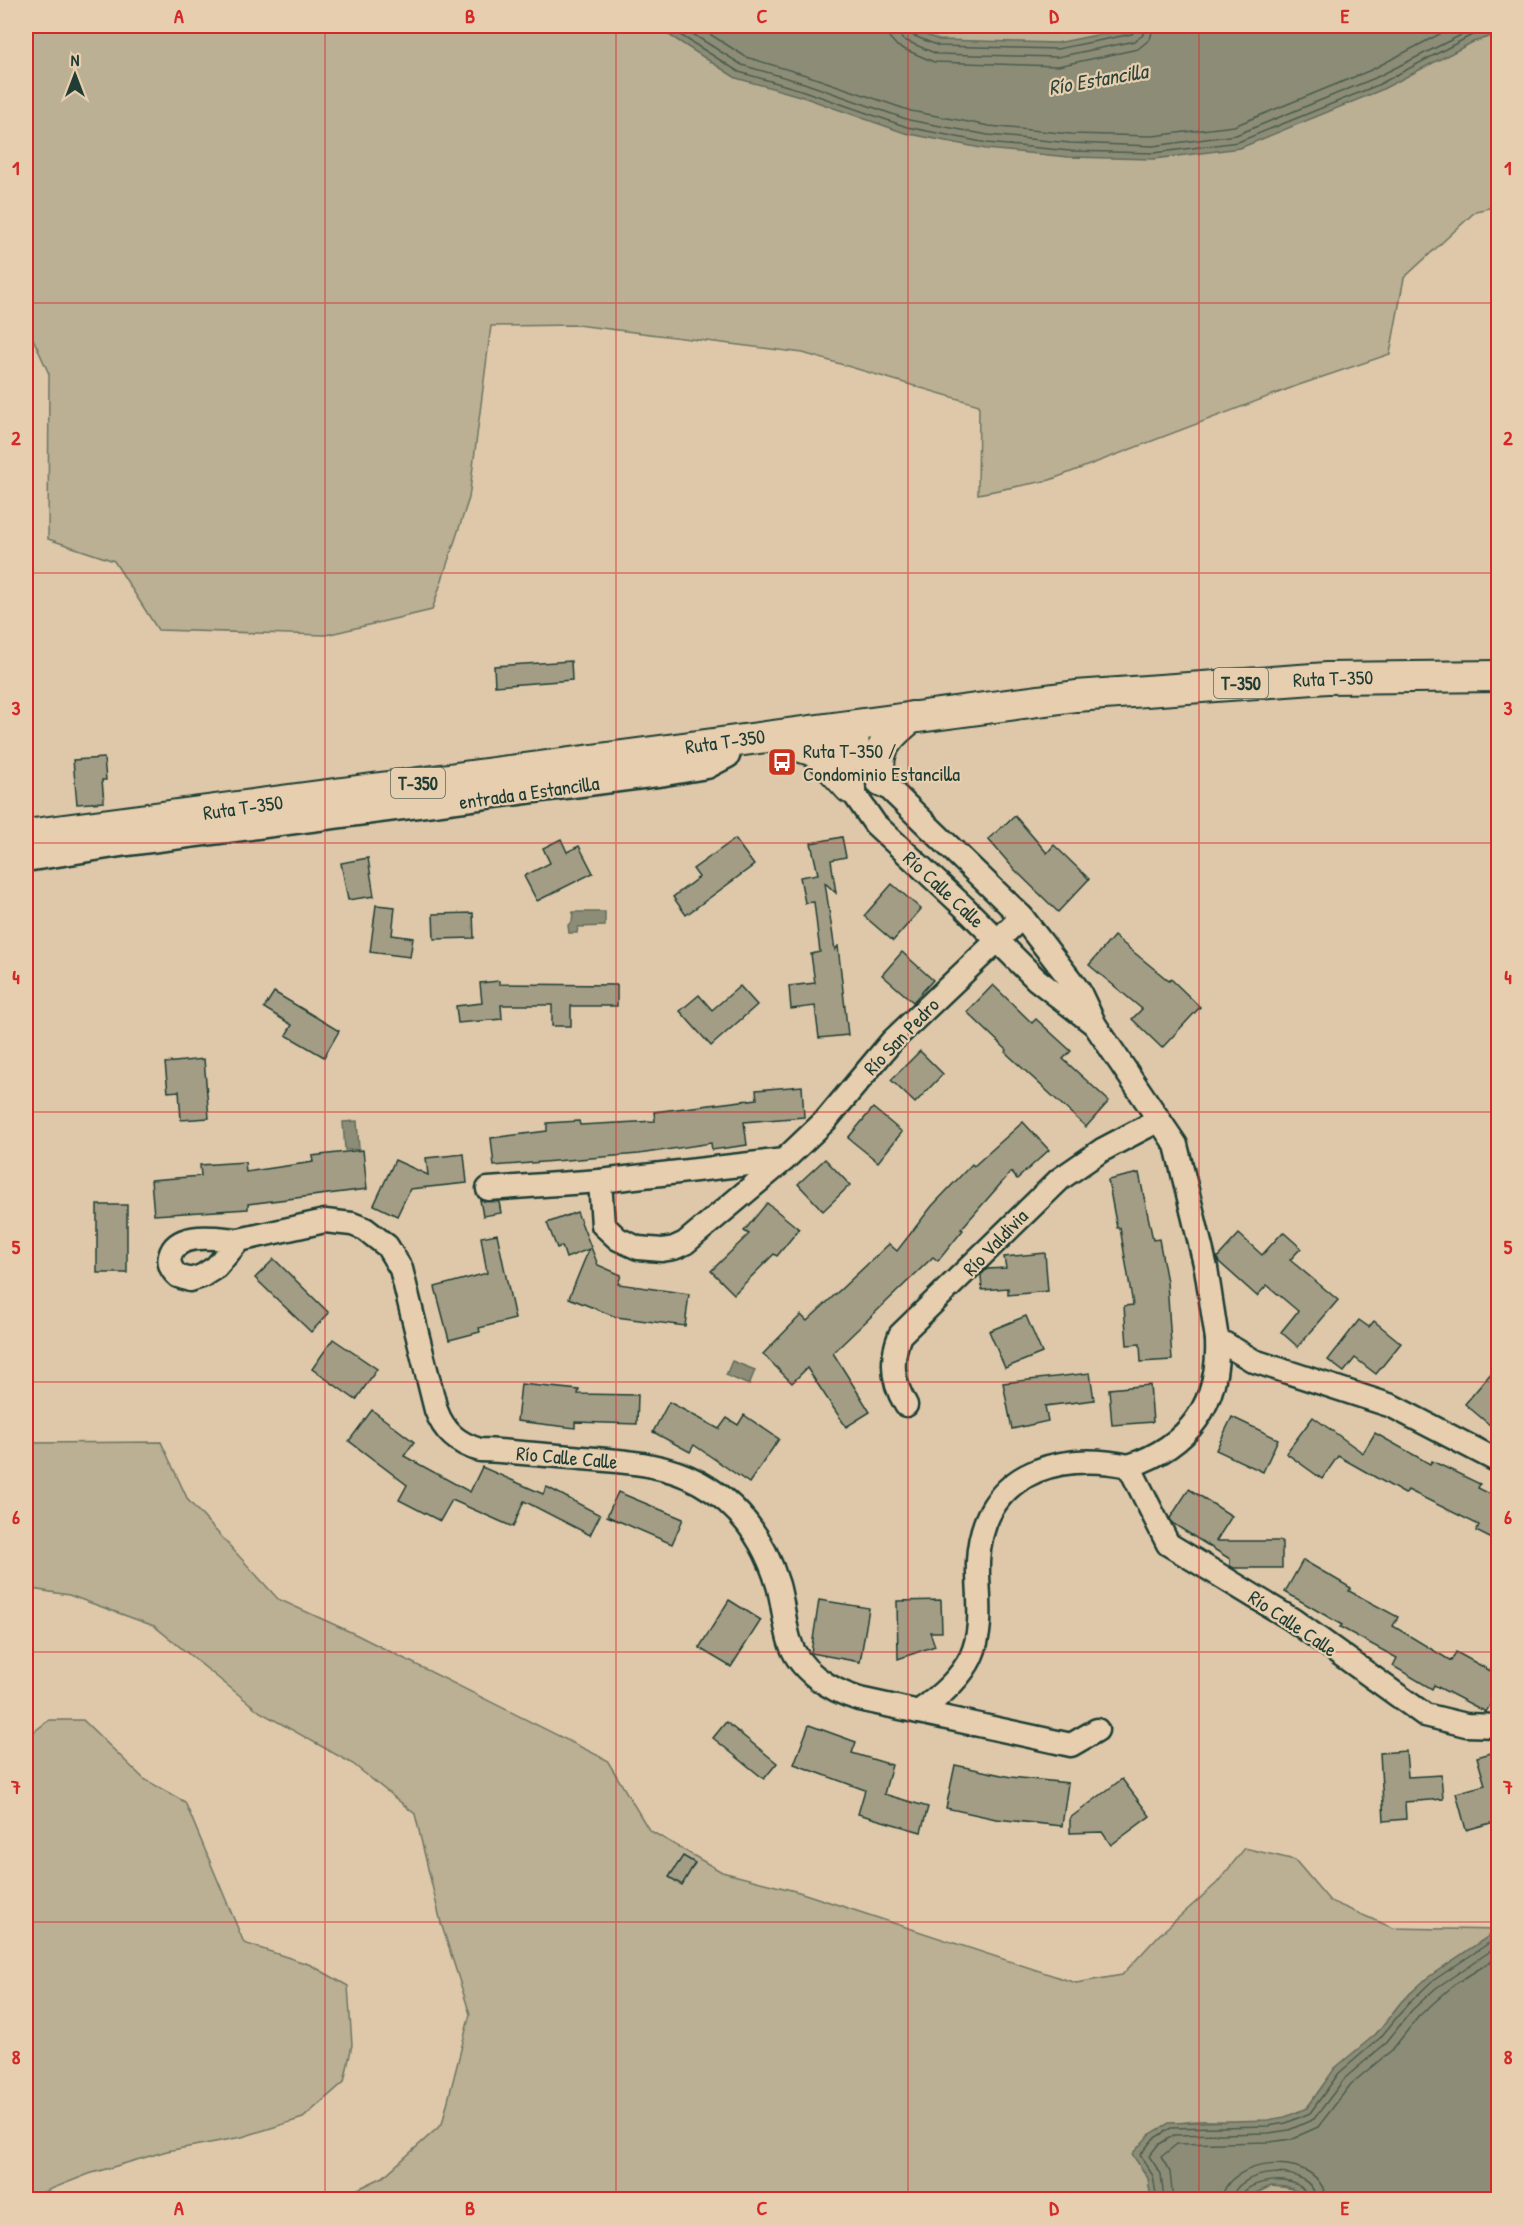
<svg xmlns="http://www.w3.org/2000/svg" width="1524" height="2225" font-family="'Patrick Hand',sans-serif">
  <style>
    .green { fill: #bbaf94; stroke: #6d7664; stroke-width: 1.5 }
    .water { fill: #8d8d77; stroke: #616d5c; stroke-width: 1.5 }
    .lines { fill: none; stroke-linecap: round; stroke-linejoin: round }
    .shore { stroke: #4b5d4f; stroke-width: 1.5 }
    .building { fill: #a39d85; stroke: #1f3d34; stroke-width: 1.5 }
    .minor-casing { stroke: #1f3d34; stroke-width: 27 }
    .major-casing { stroke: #1f3d34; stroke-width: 34 }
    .minor { stroke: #e6ceae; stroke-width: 22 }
    .major { stroke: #e6ceae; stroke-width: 30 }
    .grid { fill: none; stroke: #d62828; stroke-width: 1.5; stroke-opacity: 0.55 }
    .labels { text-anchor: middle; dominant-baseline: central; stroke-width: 4.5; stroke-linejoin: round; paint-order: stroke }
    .shield { fill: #e6ceae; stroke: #5b6859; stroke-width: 1.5 }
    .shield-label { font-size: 18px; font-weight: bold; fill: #1f3d34 }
    .street-label { font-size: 20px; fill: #1f3d34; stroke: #e6ceae }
    .poi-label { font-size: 20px; fill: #1f3d34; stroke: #e6ceae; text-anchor: start }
    .water-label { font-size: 21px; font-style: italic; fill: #2a453b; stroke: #e6ceae }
    .neatline { fill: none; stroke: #d62828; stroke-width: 2 }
    .grid-label { font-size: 20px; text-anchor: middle; font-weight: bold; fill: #d62828 }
  </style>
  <rect width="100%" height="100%" fill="#dec8a9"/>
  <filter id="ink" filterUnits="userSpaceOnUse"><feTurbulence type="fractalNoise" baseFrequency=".0167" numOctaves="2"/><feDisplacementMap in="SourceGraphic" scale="12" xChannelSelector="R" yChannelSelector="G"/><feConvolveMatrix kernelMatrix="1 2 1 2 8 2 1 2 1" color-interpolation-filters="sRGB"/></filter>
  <g filter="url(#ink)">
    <!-- green -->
    <g class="green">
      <path d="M26,26H1498V206L1476,211L1404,278L1390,354L1296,386L1050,480L978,494L979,405L803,353L577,325L491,326L469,498L432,610L326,635L158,630L114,561L48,539L49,374L26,323Z"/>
      <path d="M161,1442L188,1500L278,1599L355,1634L607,1760L649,1830L722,1872L799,1892L1076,1983L1122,1975L1159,1935L1217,1883L1245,1848L1295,1860L1330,1901L1393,1928L1498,1930C1466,1952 1432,1972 1403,2000C1393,2011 1385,2025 1374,2036C1358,2052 1340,2066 1325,2083C1318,2090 1314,2102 1306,2108C1253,2145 1181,2090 1133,2154L1148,2178L1151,2199H337L383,2177L442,2124L470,2014L441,1923L415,1814L353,1764L260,1712L154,1626L69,1595L26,1588L27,1443Z"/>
      <path d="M49,1720H83L144,1779L185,1802L244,1943L311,1965L348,1986L352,2045L344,2082L303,2118L242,2137L167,2151L89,2174L26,2199V1738Z"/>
      <path d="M1271,2186C1286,2187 1295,2187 1304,2199L1242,2200Z"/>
    </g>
    <!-- water -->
    <g class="water">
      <path d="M655,26H903L939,40L1057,43L1142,26H1498V34L1473,42L1381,90L1240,148L1154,159L1069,157L986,149L905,133L800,96L736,78Z"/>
      <path d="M573,912H605V926L578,927L577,933H569L568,925L572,922Z"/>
      <path d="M357,1121L359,1149L345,1150L343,1122Z"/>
      <path d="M732,1361L755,1370L749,1385L726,1375Z"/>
      <path d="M1498,1930V2199H1304L1298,2192L1288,2187L1271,2186L1242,2199H1151L1148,2178L1132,2154L1149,2135L1169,2123L1268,2120L1285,2117L1307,2108L1335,2068L1376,2034L1402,2001L1427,1978Z"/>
    </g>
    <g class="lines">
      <!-- shore -->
      <g class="shore">
        <path d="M666,26L739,72L801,90L907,127L987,143L1070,151L1154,153L1238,142L1378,85L1470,36L1498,29"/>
        <path d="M680,26L742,65L804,83L909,120L988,135L1070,143L1153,146L1236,135L1375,78L1479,26"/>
        <path d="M697,26L746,57L806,75L911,111L989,126L1071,134L1153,136L1234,126L1371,70L1455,26"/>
        <path d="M887,26L889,37L897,46L934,62L1058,66L1138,49L1150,39L1154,26"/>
        <path d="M896,26L902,39L937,54L1057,57L1135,41L1143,35L1145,26"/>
        <path d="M904,26L907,33L939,46L1057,49L1132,34L1137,26"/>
        <path d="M1157,2200L1153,2176L1140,2155L1153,2139L1171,2128L1268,2126L1286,2123L1310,2113L1339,2073L1380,2038L1407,2005L1431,1982L1498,1937"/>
        <path d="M1164,2200L1161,2174L1149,2156L1158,2145L1174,2135L1269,2133L1289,2130L1314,2119L1345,2078L1385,2044L1412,2010L1436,1988L1498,1946"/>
        <path d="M1173,2200L1170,2172L1161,2157L1177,2144L1270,2142L1291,2139L1318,2127L1351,2084L1392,2050L1419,2016L1455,1984L1498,1957"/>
        <path d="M1222,2200C1224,2157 1323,2148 1325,2200"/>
        <path d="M1232,2200C1233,2169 1313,2160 1316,2200"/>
        <path d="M1239,2200C1242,2179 1305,2170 1308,2200"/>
      </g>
    </g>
    <!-- building -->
    <g class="building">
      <path d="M571,661L572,680L495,686L494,666Z"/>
      <path d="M104,758L106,780H102L104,802L77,804L73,760Z"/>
      <path d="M1015,816L1047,853L1054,845L1089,879L1058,912L1015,870L988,839Z"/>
      <path d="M842,837L846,857L831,860L836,893L825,883L835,950L838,946L848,1035L819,1038L815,1006L791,1009L789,986L815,983L811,954L820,952L814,902L805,903L800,877L818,874L811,843Z"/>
      <path d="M561,839L567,852L579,846L593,873L537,901L524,876L550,863L543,848Z"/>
      <path d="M735,839L754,865L686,915L673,897L699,877L693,869Z"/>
      <path d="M368,858L374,896L348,900L341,863Z"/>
      <path d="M892,884L921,909L893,941L864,916Z"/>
      <path d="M376,905L395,907L392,935L413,938L410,957L370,952Z"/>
      <path d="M473,913L474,938L434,939L433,914Z"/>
      <path d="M1114,936L1169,981L1171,979L1200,1007L1162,1048L1132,1019L1142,1009L1089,965Z"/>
      <path d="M902,952L933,980L913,1002L882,975Z"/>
      <path d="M499,981V984L617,985V1006H571V1026H552V1005H501L502,1019L458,1023L456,1006L482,1003L480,983Z"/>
      <path d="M993,985L1032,1023L1036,1019L1071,1051L1063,1059L1109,1101L1086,1127L1005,1052L1007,1050L967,1012Z"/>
      <path d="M740,986L757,1005L711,1046L680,1011L699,995L712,1010Z"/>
      <path d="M274,992L339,1031L324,1057L286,1035L292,1025L264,1008Z"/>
      <path d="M920,1051L943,1074L915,1103L891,1080Z"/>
      <path d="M204,1059L209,1118L181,1120L179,1091L168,1092L165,1063Z"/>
      <path d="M802,1086L804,1117L744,1122L747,1145L712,1150L711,1143L639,1154L494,1166L491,1138L547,1131V1123L579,1121L580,1125L655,1121L654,1112L757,1099L756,1090Z"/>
      <path d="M873,1108L902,1132L878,1162L848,1138Z"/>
      <path d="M1023,1122L1049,1150L1017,1179L1011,1172L961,1229L963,1230L938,1261L933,1257L833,1353L870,1412L846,1427L807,1368L792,1383L763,1354L801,1315L807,1321L889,1244L897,1251L932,1206L972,1164L974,1166Z"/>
      <path d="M363,1150L367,1189L248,1204V1209L154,1215L151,1180L201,1176L200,1165L245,1162L246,1172L313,1162L312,1156Z"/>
      <path d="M464,1154L467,1183L410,1189L397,1216L374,1205L395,1160L428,1175L426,1158Z"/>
      <path d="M825,1159L850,1185L823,1211L798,1184Z"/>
      <path d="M1139,1173L1153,1240L1159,1239L1167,1282L1172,1360L1141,1362L1140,1344L1127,1345L1124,1306L1133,1305L1120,1228H1117L1108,1180Z"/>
      <path d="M480,1200L499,1202L501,1213L483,1216Z"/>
      <path d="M767,1203L799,1229L777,1256L774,1254L734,1294L711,1271L749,1234L744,1231Z"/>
      <rect x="97" y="1205" width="30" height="68"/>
      <path d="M577,1212L598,1265L621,1275L618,1284L689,1294L685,1326L616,1317L569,1298L589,1249L566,1258L562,1246L557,1248L547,1223Z"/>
      <path d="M1283,1232L1301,1248L1290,1260L1338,1300L1298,1347L1281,1332L1298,1311L1267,1285L1257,1296L1219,1262L1217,1258L1239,1234L1262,1255Z"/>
      <path d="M497,1234L515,1319L479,1328L480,1332L449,1340L435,1287L487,1273L481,1237Z"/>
      <path d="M1045,1253L1048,1291L1008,1295V1288L982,1290L981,1275L987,1269L1006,1268L1004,1257Z"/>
      <path d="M274,1259L329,1313L311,1332L255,1278Z"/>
      <path d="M1026,1316L1042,1353L1005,1368L989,1331Z"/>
      <path d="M1359,1320L1369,1327L1374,1321L1401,1343L1376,1374L1355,1358L1344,1372L1328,1360Z"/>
      <path d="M333,1339L377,1369L356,1400L312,1369Z"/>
      <path d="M1498,1365V1432L1465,1404Z"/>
      <path d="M1090,1373L1094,1400L1045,1406L1048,1421L1012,1429L1003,1383Z"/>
      <path d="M521,1384L579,1390L578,1394L638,1395L637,1424L575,1422V1428L517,1421Z"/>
      <path d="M1150,1385L1153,1422L1112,1425L1109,1389Z"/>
      <path d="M669,1402L719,1429L727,1418L738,1425L744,1415L779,1439L749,1483L694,1445L690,1452L653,1432Z"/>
      <path d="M372,1410L414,1442L404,1456L470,1492L482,1467L543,1494L547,1487L600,1515L590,1535L524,1501L513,1527L452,1500L440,1521L399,1500L407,1485L349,1441Z"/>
      <path d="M1232,1417L1278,1439L1263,1472L1216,1450Z"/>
      <path d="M1313,1417L1363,1453L1375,1433L1430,1464L1432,1461L1480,1484L1478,1488L1498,1498V1542L1476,1531L1479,1525L1408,1490L1405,1494L1338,1456L1322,1479L1286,1453Z"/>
      <path d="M1189,1489L1232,1516L1216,1541H1282V1568H1234L1230,1566V1559L1172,1523L1170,1518Z"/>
      <path d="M618,1492L683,1519L672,1544L607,1516Z"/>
      <path d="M1303,1560L1351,1588L1349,1591L1398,1617L1393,1626L1451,1661L1456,1652L1498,1675V1690L1486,1712L1434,1685L1432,1689L1393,1666L1397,1658L1340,1627L1342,1625L1285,1592Z"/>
      <path d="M729,1600L761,1620L731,1667L699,1648Z"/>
      <path d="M819,1600L869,1608L860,1662L811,1653Z"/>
      <path d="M941,1600L942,1632H930L935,1646L898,1659L897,1601Z"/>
      <path d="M726,1722L777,1763L764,1779L713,1738Z"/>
      <path d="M809,1725L856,1742L852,1753L892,1765L884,1794L928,1807L921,1832L858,1814L865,1790L794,1764Z"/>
      <path d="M1406,1751L1408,1777L1441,1775L1443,1799L1405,1802L1406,1819L1384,1821L1380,1753Z"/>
      <path d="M1498,1751V1821L1466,1830L1456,1793L1485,1785L1477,1757Z"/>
      <path d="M955,1765L1011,1777L1068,1783L1062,1826L996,1819L946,1808Z"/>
      <path d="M1122,1779L1150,1816L1111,1845L1102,1832L1070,1833V1818Z"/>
      <path d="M683,1856L695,1863L682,1885L669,1877Z"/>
    </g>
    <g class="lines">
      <!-- minor casing -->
      <g class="minor-casing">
        <g id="minor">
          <path d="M856,723L858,747L866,766L1022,917L1079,991L1095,1025L1176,1145L1206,1268L1217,1339L1254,1361L1392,1406L1498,1461"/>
          <path d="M831,727L850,788L875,824L964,907L1036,979L1094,1024"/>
          <path d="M26,860L127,844L665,774L707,767L728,756L733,740"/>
          <path d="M600,1181L603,1225L618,1239L638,1248L662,1250L674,1248L685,1243L784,1160"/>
          <path d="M488,1189L600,1181L784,1160L826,1120L892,1041L1022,917"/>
          <path d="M239,1240C219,1239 177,1230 170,1256C168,1264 172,1271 178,1276L190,1280L202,1276L216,1267L239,1240L325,1221L352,1224L365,1229L387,1246L401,1269L436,1410C444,1432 458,1444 480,1450C510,1451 541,1455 571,1457C614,1461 661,1461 700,1483C740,1505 765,1542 778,1585C783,1603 784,1621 789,1639C797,1670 830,1690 859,1699L1071,1745L1097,1730"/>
          <path d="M906,1405C892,1382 890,1360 900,1335L1060,1179L1102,1150L1159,1120"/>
          <path d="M1129,1466C1189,1446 1220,1404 1217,1339"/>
          <path d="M918,1712C938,1698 960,1680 971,1657C985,1626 977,1594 978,1562C981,1476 1054,1450 1129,1466L1168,1544L1293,1620L1425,1715L1466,1725L1498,1726"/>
        </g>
      </g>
      <!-- major casing -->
      <g class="major-casing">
        <g id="major">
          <path d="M777,739L817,752L850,788"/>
          <path d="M882,782C872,751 889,735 912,717"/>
          <path d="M26,835L1076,696L1327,678L1498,676"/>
        </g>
      </g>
      <!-- minor -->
      <use href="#minor" class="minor"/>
      <!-- major -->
      <use href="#major" class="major"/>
    </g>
  </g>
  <!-- grid -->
  <path class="grid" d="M325,26V2200M616,26V2200M908,26V2200M1199,26V2200M26,303H1498M26,573H1498M26,843H1498M26,1112H1498M26,1382H1498M26,1652H1498M26,1922H1498"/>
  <!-- icons -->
  <defs>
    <g id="bus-square" transform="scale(1.5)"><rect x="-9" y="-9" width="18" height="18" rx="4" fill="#c8321e" stroke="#e6ceae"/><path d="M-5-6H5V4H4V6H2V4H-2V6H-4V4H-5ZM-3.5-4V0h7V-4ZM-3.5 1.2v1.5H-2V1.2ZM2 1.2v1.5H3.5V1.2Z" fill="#fff"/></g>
  </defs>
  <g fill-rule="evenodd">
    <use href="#bus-square" x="782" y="762"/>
  </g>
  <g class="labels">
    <!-- shield labels -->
    <g class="shield">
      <rect x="1214" y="668" width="54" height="30" rx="4.5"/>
      <rect x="391" y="768" width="54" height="30" rx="4.5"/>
    </g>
    <g class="shield-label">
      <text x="1241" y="683">T-350</text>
      <text x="418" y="783">T-350</text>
    </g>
    <!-- street labels -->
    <g class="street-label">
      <text transform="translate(1333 678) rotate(-2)">Ruta T-350</text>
      <text transform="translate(725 741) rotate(-8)">Ruta T-350</text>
      <text transform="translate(529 792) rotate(-8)">entrada a Estancilla</text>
      <text transform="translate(243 807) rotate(-8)">Ruta T-350</text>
      <text transform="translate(944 889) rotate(43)">Río Calle Calle</text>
      <text transform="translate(901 1036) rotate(-46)">Río San Pedro</text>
      <text transform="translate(995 1242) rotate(-46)">Río Valdivia</text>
      <text transform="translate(567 1457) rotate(5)">Río Calle Calle</text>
      <text transform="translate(1293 1623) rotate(34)">Río Calle Calle</text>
    </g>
    <!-- poi labels -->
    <g class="poi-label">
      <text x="803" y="750">Ruta T-350 /<tspan x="803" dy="23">Condominio Estancilla</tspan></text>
    </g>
    <!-- water labels -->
    <g class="water-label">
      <text transform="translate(1098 79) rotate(-10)">Río Estancilla</text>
    </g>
  </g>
  <!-- margin -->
  <rect width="1524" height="2225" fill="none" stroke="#e6ceae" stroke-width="66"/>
  <!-- north arrow -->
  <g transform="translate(75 75)" stroke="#e6ceae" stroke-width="4.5" paint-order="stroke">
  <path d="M0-4.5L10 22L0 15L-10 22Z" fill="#1f3d34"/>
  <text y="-9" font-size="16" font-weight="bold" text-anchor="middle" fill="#1f3d34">N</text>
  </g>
  <rect x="33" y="33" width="1458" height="2159" class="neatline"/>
  <g class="grid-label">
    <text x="179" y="23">A</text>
    <text x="470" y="23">B</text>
    <text x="762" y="23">C</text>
    <text x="1054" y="23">D</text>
    <text x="1345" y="23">E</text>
    <text x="16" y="175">1</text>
    <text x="1508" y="175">1</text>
    <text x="16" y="445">2</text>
    <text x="1508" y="445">2</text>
    <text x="16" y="715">3</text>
    <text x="1508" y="715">3</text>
    <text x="16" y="984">4</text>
    <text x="1508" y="984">4</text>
    <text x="16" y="1254">5</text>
    <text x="1508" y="1254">5</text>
    <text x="16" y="1524">6</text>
    <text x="1508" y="1524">6</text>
    <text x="16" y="1794">7</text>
    <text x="1508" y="1794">7</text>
    <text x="16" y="2064">8</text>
    <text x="1508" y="2064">8</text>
    <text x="179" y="2215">A</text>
    <text x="470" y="2215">B</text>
    <text x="762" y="2215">C</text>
    <text x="1054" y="2215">D</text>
    <text x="1345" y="2215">E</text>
  </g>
</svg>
